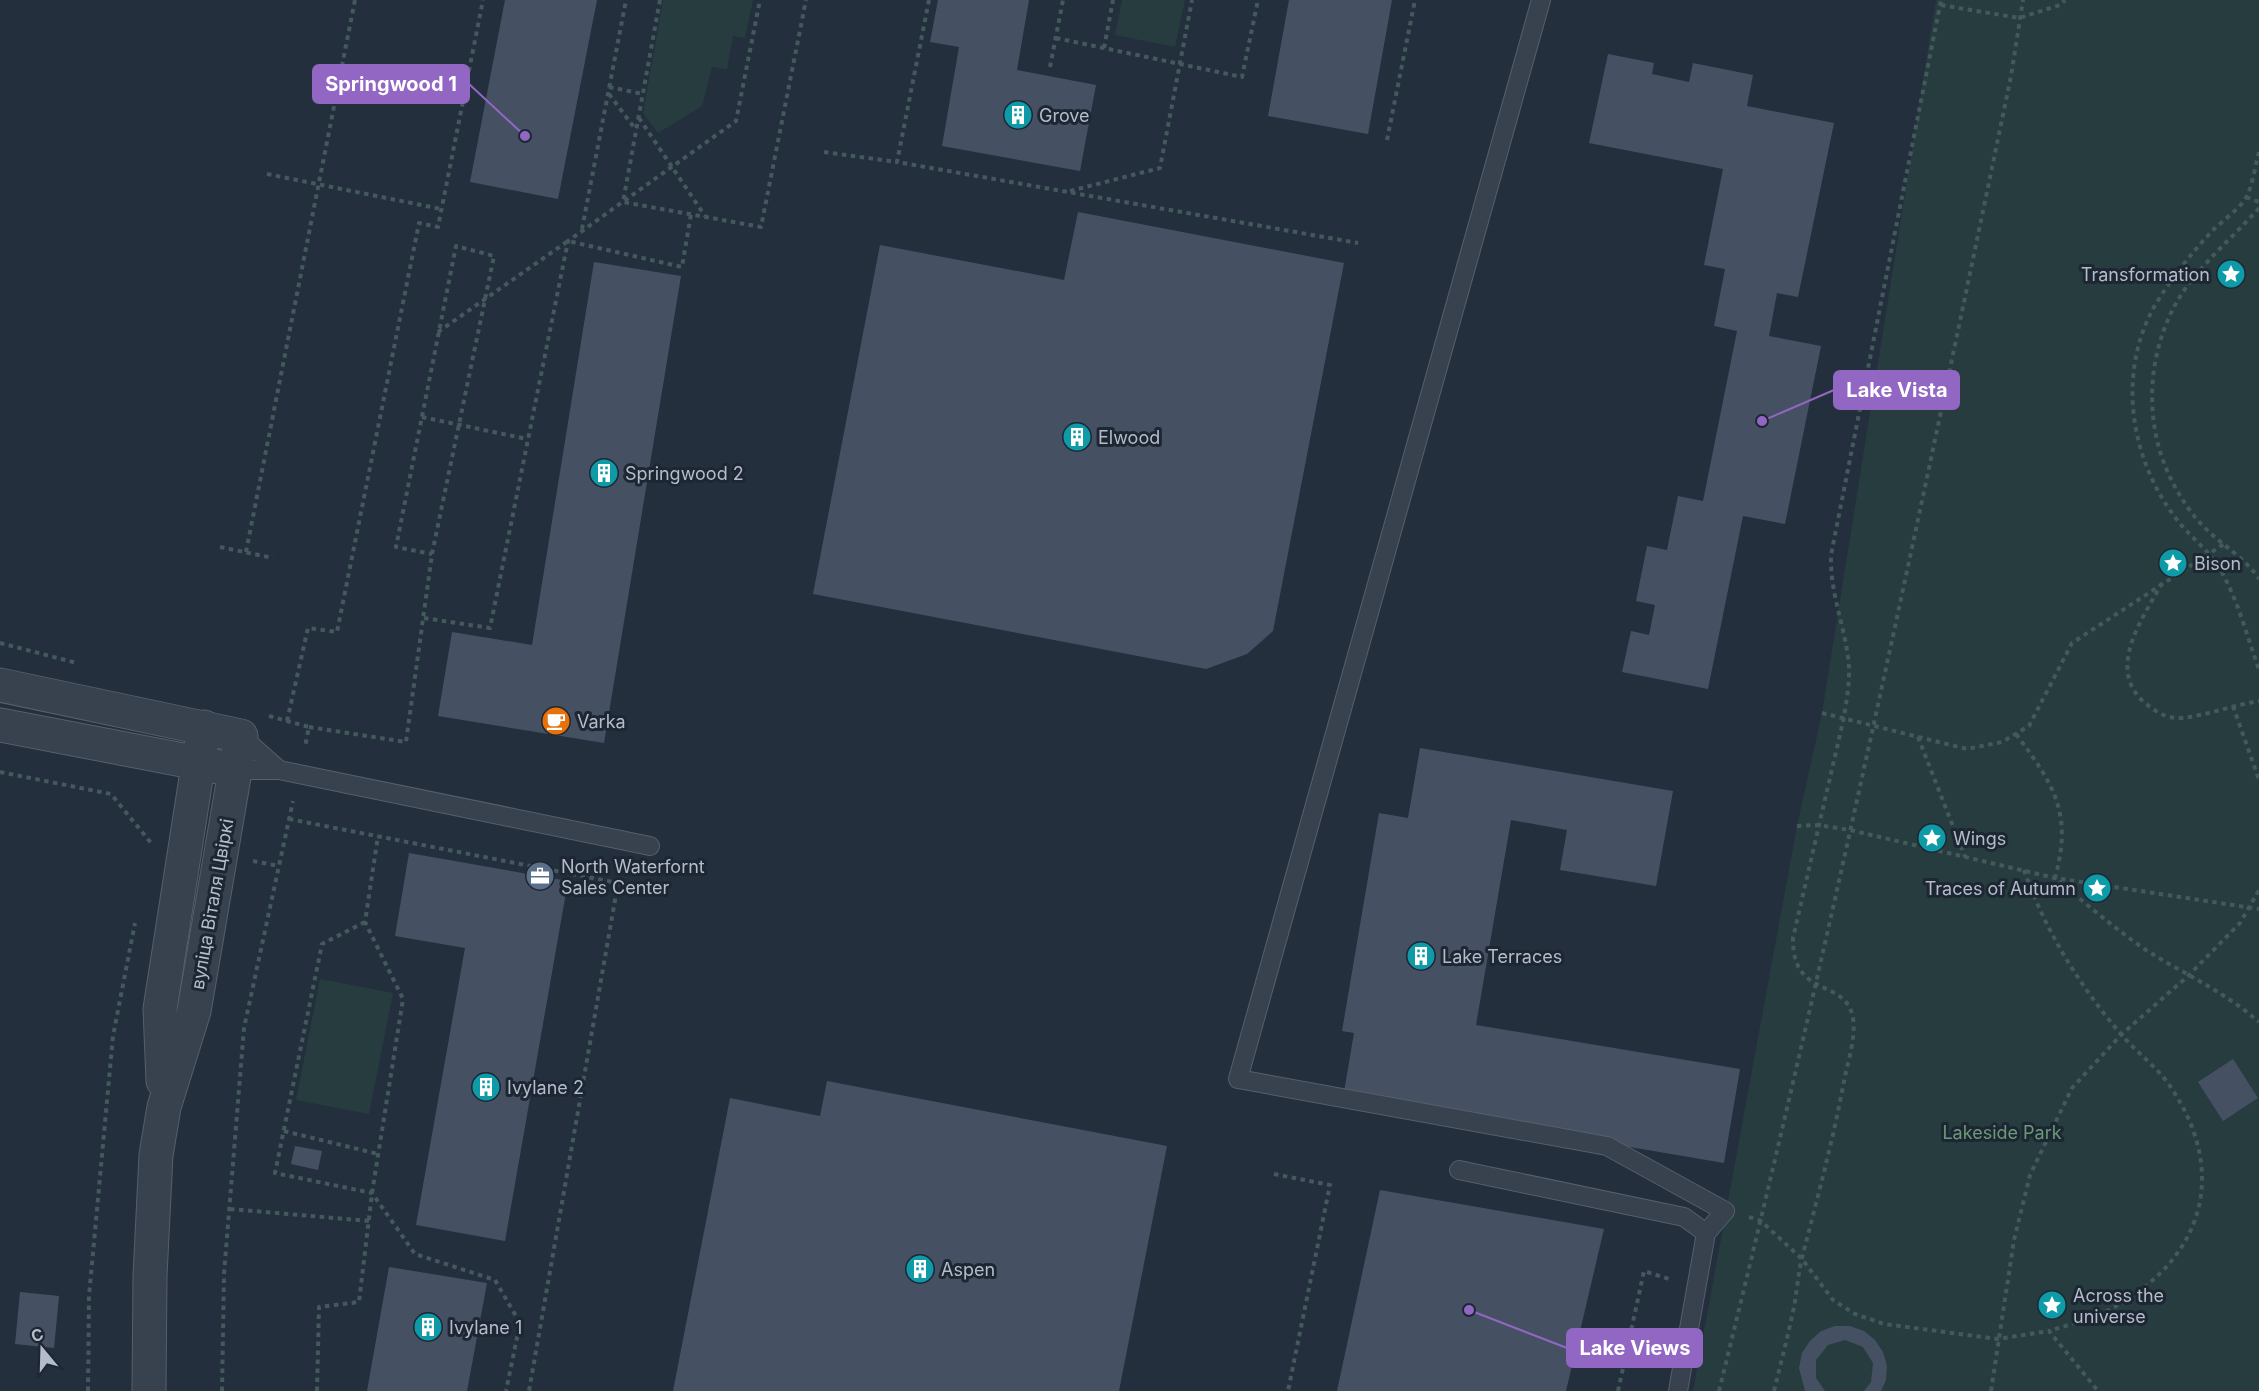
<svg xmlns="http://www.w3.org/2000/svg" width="2259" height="1391" font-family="Inter,sans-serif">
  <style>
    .green { fill: #263c3f }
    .building { fill: #455162 }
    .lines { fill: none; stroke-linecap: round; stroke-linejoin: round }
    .service-casing { stroke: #565f6c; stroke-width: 20 }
    .minor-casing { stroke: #565f6c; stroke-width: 35 }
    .path { stroke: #44595c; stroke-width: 4; stroke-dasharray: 4.5 4.5; stroke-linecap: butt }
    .service { stroke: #38414e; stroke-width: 18 }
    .minor { stroke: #38414e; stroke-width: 33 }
    .labels { text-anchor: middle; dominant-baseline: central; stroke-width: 6; stroke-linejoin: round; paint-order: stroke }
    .poi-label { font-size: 18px; fill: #b4bcc9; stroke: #1d2633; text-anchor: start }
    .street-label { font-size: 18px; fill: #b4bcc9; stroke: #1d2633 }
    .park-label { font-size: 18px; fill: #6b9a76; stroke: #1d2633 }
    .leader { fill: none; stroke: #9266c3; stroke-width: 2 }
    .callout-dot { fill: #9266c3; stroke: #1d2633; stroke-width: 2 }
    .callout { fill: #9266c3; stroke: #9266c3; stroke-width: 2 }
    .callout-label { font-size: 20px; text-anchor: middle; font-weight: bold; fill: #fff }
  </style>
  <rect width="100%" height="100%" fill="#242f3e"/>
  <!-- green -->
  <g class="green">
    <path d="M663,0H753L745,38L733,36L727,69L712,67L702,106L658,133L643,113Z"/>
    <path d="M1122,0H1185L1175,47L1115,35Z"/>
    <path d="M1936,0H2259V1391H1693L1797,826L1822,713Z"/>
    <path d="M320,979L393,993L369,1114L296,1100Z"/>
  </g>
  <!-- building -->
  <g class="building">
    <path d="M505,0H597L558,199L470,182Z"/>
    <path d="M938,0H1029L1017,70L1096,85L1080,171L942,146L959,47L930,42Z"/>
    <path d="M1289,0H1392L1368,134L1268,116Z"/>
    <path d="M1608,54L1654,63L1652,74L1689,82L1693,63L1753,75L1747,106L1834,123L1798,297L1777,293L1769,336L1821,346L1785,524L1743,516L1708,689L1622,672L1631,631L1649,635L1655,605L1636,601L1647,546L1667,550L1678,496L1703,501L1737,331L1714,326L1725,269L1704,265L1723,169L1589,143Z"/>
    <path d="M1078,212L1344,263L1273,631L1247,654L1206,669L813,594L880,245L1064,280Z"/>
    <path d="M594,262L681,276L604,743L438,716L452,632L532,645Z"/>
    <path d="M1420,748L1673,791L1656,886L1560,870L1567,830L1511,820L1476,1025L1740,1069L1724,1163L1343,1098L1354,1033L1342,1031L1379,813L1408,818Z"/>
    <path d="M409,853L568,881L505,1241L416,1225L465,948L395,936Z"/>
    <path d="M2233,1059L2258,1098L2223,1121L2198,1082Z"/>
    <path d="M827,1081L1167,1146L1119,1391H673L730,1098L820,1116Z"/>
    <path d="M295,1146L322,1151L318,1170L291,1164Z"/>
    <path d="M1380,1190L1604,1229L1566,1391H1337Z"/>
    <path d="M389,1267L487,1283L467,1391H367Z"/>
    <path d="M20,1292L59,1296L54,1348L15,1344Z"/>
    <path d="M1835,1326H1850L1864,1331L1875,1340L1883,1352L1887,1366L1886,1380L1881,1391H1864L1871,1382L1873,1363L1863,1347L1845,1340L1828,1345L1816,1360V1378L1825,1391H1805L1799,1368L1802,1353L1810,1341L1821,1331Z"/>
  </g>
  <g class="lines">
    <!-- service casing -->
    <g class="service-casing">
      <g id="service">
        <path d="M1541,0L1238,1079L1607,1146L1725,1211L1706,1233L1678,1391"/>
        <path d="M241,736L279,770"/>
        <path d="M235,770H279L650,846"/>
        <path d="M1459,1170L1684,1217L1706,1233"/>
      </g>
    </g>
    <!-- minor casing -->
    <g class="minor-casing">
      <g id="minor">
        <path d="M0,685L241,736L194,1011L164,1107L156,1155L150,1276L149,1391"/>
        <path d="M0,725L219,767"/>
        <path d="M163,1081L160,1009L204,727"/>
      </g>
    </g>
    <!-- path -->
    <g class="path">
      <path d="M660,0L623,202L761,227L806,0"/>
      <path d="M929,0L897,162L1358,243"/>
      <path d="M1941,5L2019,18L2060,5L2065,0"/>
      <path d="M1056,38L1242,77L1258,0"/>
      <path d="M1104,48L1113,0"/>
      <path d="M1050,67L1063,0"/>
      <path d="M609,87L643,94"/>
      <path d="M609,94L636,130"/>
      <path d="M639,118L705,216"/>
      <path d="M1387,140L1415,0"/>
      <path d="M824,152L897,162"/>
      <path d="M2259,152C2255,166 2253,183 2247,196C2240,209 2222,221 2212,231C2190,255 2170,280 2154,307C2116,376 2131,462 2178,521C2191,538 2208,549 2220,569C2238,600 2247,636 2259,670"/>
      <path d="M267,174L441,209"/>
      <path d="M1070,191L1160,168L1192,0"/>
      <path d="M2246,197L2259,202"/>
      <path d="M2259,208C2231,240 2192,271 2173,309C2143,368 2145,441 2181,497C2187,507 2195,518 2203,526C2221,545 2245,557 2259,579"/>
      <path d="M582,229L626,0"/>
      <path d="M438,332L568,241L682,267L691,214"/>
      <path d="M422,417L527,439"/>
      <path d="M220,547L273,558"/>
      <path d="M246,552L355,0"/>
      <path d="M2162,583C2143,618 2105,669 2145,703C2156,712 2167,719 2182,718C2208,715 2234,705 2259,701"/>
      <path d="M424,618L490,628L568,241L736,121L760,0"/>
      <path d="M0,643L77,663"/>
      <path d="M2233,706L2259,780"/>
      <path d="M1822,713L1967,749L2002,742L2029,726L2072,643L2224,544"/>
      <path d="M269,716L309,727L305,747"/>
      <path d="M287,721L308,628L337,632L419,223L438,227L483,0"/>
      <path d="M309,727L406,742L432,554L494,256L456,246L396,547L432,554"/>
      <path d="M2016,734C2054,785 2073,813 2055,878C2085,903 2114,928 2146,950C2184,974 2225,992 2259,1022"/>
      <path d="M1918,737L1965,857"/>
      <path d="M0,772L111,794L151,843"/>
      <path d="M289,819L618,883L529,1391"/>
      <path d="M1797,826L1818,825L1850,830L2055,878L2259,909"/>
      <path d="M253,861L279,866"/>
      <path d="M2024,870C2045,930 2079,985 2120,1033C2136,1052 2156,1066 2170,1086C2226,1168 2207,1249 2125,1301C2102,1316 2075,1323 2049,1331"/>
      <path d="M365,922L322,944L275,1173L372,1193L415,1254L495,1280L520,1323L506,1391"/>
      <path d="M284,1131L378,1154"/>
      <path d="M1274,1174L1330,1185L1288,1391"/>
      <path d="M230,1209L369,1221"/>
      <path d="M1749,1217L1761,1221L1802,1259L1833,1300L1855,1314L1884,1324L1998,1339L2049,1331L2098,1391"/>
      <path d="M88,1391L89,1296L113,1036L135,923"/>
      <path d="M222,1391L224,1274L244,1028L293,801"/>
      <path d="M317,1391L319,1307L359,1302L372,1193L403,999L365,922L378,836"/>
      <path d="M1618,1391L1644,1271L1669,1279"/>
      <path d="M1719,1391C1827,955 1920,516 2011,76L2023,0"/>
      <path d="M1774,1391C1781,1363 1788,1335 1794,1307C1797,1291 1798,1274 1802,1258C1817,1199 1833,1141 1844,1081C1848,1061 1856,1038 1853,1018C1846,977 1792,1000 1793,938L1844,717C1847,697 1851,677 1848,657C1843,620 1830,593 1831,555L1941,0"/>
      <path d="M1991,1391L2014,1240L2030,1175L2072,1088L2121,1035L2189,975L2240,923L2259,890"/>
    </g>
    <!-- service -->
    <use href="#service" class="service"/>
    <!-- minor -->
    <use href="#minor" class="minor"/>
  </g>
  <!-- icons -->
  <defs>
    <g id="building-disc" transform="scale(1.5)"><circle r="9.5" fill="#0f9aa8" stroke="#1d2633"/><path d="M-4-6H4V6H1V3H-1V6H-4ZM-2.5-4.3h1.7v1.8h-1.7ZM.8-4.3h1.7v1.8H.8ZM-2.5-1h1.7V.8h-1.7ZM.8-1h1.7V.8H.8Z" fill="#fff"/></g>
    <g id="sight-disc" transform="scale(1.5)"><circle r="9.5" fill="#0f9aa8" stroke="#1d2633"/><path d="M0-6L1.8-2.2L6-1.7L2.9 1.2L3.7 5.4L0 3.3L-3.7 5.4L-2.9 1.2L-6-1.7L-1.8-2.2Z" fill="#fff"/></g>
    <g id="cafe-disc" transform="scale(1.5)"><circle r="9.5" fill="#e8710a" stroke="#1d2633"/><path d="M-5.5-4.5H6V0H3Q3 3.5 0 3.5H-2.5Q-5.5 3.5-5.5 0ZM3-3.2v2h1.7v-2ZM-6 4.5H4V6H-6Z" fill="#fff"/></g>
    <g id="office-disc" transform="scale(1.5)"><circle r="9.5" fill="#5c6f8a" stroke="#1d2633"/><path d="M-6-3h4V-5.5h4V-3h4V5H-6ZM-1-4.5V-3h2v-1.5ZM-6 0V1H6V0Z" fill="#fff"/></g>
  </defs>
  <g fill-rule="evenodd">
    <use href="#building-disc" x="1018" y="115"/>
    <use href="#sight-disc" x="2231" y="274"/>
    <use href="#building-disc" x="1077" y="437"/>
    <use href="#building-disc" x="604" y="473"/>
    <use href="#sight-disc" x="2173" y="563"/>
    <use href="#cafe-disc" x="556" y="721"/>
    <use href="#sight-disc" x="1932" y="838"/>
    <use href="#office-disc" x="540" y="876"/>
    <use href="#sight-disc" x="2097" y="888"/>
    <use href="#building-disc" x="1421" y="956"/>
    <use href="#building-disc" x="486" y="1087"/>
    <use href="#building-disc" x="920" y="1269"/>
    <use href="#sight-disc" x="2052" y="1305"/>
    <use href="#building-disc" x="428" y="1327"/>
  </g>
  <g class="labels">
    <!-- poi labels -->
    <g class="poi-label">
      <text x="1039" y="115">Grove</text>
      <text x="2210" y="274" text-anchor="end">Transformation</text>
      <text x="1098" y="437">Elwood</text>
      <text x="625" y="473">Springwood 2</text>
      <text x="2194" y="563">Bison</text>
      <text x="577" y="721">Varka</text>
      <text x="1953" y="838">Wings</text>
      <text x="561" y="866">North Waterfornt<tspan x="561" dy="21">Sales Center</tspan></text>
      <text x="2076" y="888" text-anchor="end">Traces of Autumn</text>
      <text x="1442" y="956">Lake Terraces</text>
      <text x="507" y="1087">Ivylane 2</text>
      <text x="941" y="1269">Aspen</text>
      <text x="2073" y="1295">Across the<tspan x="2073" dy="21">universe</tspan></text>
      <text x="449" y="1327">Ivylane 1</text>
    </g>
    <!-- street labels -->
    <g class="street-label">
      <text transform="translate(212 904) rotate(-80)">вуліца Віталя Цвіркі</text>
    </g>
    <!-- park labels -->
    <g class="park-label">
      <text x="2002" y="1132">Lakeside Park</text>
    </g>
  </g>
  <!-- callouts -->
  <path class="leader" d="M525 136L469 84M1762 421L1834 390M1469 1310L1567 1348"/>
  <g class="callout-dot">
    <circle cx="525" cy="136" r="6"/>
    <circle cx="1762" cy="421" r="6"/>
    <circle cx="1469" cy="1310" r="6"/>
  </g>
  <g class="callout">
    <rect x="313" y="65" width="156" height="38" rx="6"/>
    <rect x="1834" y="371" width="125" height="38" rx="6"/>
    <rect x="1567" y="1329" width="135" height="38" rx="6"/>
  </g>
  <g class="callout-label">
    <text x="391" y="91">Springwood 1</text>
    <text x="1897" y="397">Lake Vista</text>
    <text x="1635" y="1355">Lake Views</text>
  </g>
  <!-- north arrow -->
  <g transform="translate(42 1349) rotate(341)" stroke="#1d2633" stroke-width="4.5" paint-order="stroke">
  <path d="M0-4.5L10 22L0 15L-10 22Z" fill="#b4bcc9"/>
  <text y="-9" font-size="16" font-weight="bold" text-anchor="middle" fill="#b4bcc9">С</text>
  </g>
</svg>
